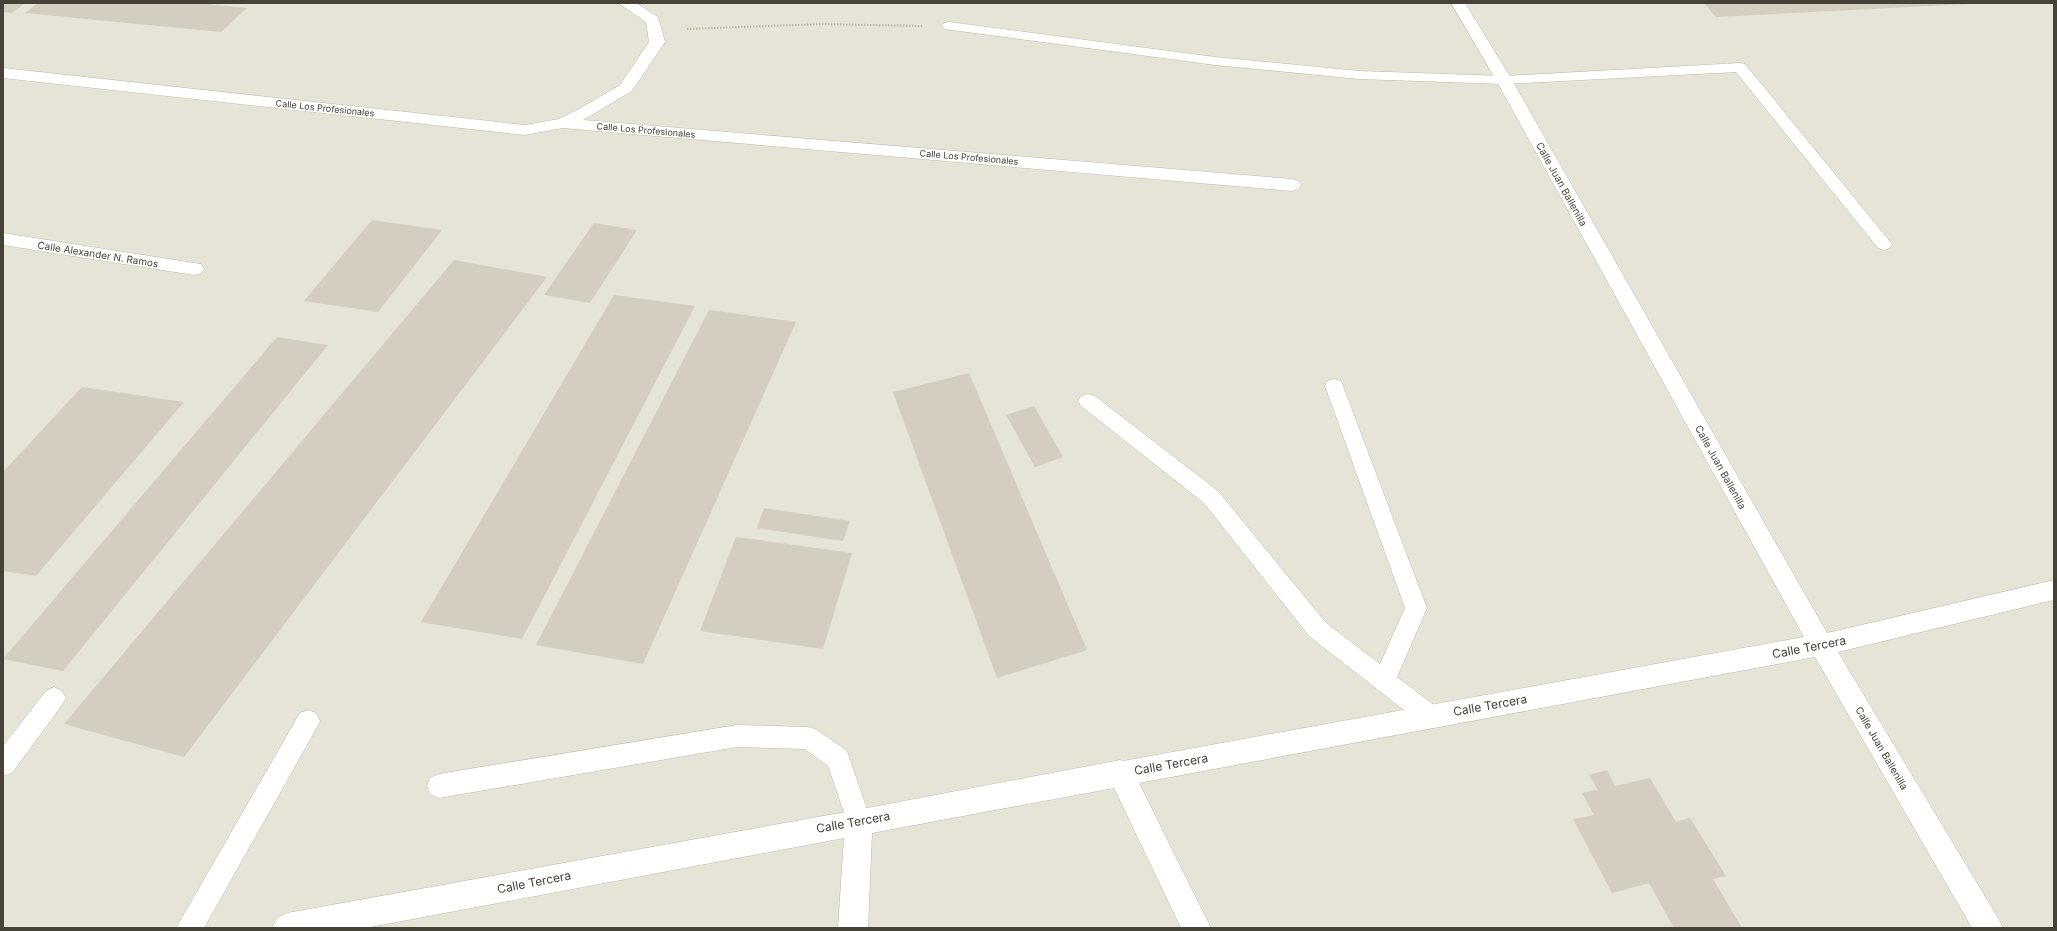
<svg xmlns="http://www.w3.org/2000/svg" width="2057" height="931" font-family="Inter,sans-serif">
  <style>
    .residential { fill: #e6e3d7 }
    .building { fill: #d3cebf }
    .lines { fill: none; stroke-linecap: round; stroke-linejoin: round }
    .lane-casing { stroke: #bdbaac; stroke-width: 1 }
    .street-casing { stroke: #bdbaac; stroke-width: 1 }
    .path { stroke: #beb79f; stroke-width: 2; stroke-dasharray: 1.5 1.5; stroke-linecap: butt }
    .lane { fill: #fff; fill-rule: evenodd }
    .street { fill: #fff; fill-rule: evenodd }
    .labels { text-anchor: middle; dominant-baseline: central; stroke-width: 3; stroke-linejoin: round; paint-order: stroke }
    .far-street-label { font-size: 9px; fill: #464238; stroke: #fff }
    .street-label { font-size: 10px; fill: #464238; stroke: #fff }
    .near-street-label { font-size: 12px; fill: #464238; stroke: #fff }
  </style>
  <rect width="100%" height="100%" fill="#f3f1e9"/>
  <!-- residential -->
  <rect class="residential" x="3" y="3" width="2051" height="925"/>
  <!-- building -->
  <g class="building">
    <path d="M3,3H25L12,13L3,12Z"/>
    <path d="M38,3H197L247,8L221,32L25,13Z"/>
    <path d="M1704,3H1968V4L1716,17Z"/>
    <path d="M372,220L442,230L378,312L304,301Z"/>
    <path d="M594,223L637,230L590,303L544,295Z"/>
    <path d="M454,260L547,277L184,757L64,724Z"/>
    <path d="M614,295L695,306L522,639L421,622Z"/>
    <path d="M709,310L796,322L643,664L536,645Z"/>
    <path d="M277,337L328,345L63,671L3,659Z"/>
    <path d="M969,373L1087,650L997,678L893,392Z"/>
    <path d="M82,387L184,402L36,576L3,571V472Z"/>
    <path d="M1034,406L1063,457L1035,467L1006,415Z"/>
    <path d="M764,508L850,521L843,541L757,528Z"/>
    <path d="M736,537L852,553L823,649L700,631Z"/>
    <path d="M1607,770L1615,786L1650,778L1676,822L1690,818L1726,876L1713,879L1742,928H1674L1649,883L1612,893L1573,819L1594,815L1582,793L1598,790L1589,775Z"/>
  </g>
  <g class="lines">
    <!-- lane casing -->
    <g class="lane-casing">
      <g id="lane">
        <path d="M949,22L1215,57L1359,71L1504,76L1740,63L1745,64L1892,244L1890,248L1884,250L1878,248L1736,72L1504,84L1359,79L1215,65L944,29L942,26L944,23Z"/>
        <path d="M1334,379L1341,381L1343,386L1427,608L1397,677L1438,708L1442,716L1438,724L1430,727L1422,724L1310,637L1204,503L1081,406L1078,401L1081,396L1088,394L1095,396L1218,491L1326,623L1380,664L1405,608L1325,386L1327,381Z"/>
        <path d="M54,687L62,691L66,698L62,705L12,773L3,776V746L46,691Z"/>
        <path d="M308,710L316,713L320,721L316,729L204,928H176L300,713Z"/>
        <path d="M737,725L809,727L817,730L847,751L871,821L868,830L859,833L850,830L828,766L805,749L737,747L439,798L430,794L427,786L430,778L439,774Z"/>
      </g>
    </g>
    <!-- street casing -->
    <g class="street-casing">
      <g id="street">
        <path d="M618,3H636L658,17L665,42L632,91L583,120L1292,179L1298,181L1301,185L1298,189L1292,191L563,128L525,135L3,78V68L525,125L559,119L586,105L620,85L649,42L646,22Z"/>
        <path d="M1451,3H1465L1512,80L1827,633L2054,580V600L1838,652L1998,918L2003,928H1972L1815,657L1139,783L1211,928H1181L1114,788L872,833L868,928H838L844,838L365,928H272L277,918L287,913L851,811L859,808L862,809L1120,760L1123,761L1804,637L1496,80Z"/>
        <path d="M3,233L194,263L201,264L204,269L201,274L194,275L3,245Z"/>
      </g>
    </g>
    <!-- path -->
    <path class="path" d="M687,29L823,24L922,26"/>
    <!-- lane -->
    <use href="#lane" class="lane"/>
    <!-- street -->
    <use href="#street" class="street"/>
  </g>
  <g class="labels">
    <!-- far-street labels -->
    <g class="far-street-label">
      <text transform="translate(325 108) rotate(6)">Calle Los Profesionales</text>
      <text transform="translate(646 130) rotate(5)">Calle Los Profesionales</text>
      <text transform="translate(969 157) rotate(5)">Calle Los Profesionales</text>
    </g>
    <!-- street labels -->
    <g class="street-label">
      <text transform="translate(1562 184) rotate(61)">Calle Juan Ballenilla</text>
      <text transform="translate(98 254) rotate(9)">Calle Alexander N. Ramos</text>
      <text transform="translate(1721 467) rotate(61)">Calle Juan Ballenilla</text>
      <text transform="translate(1882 748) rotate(60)">Calle Juan Ballenilla</text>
    </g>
    <!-- near-street labels -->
    <g class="near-street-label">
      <text transform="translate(1809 647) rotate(-11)">Calle Tercera</text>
      <text transform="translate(1490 705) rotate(-10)">Calle Tercera</text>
      <text transform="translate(1171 764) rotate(-10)">Calle Tercera</text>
      <text transform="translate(853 822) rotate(-10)">Calle Tercera</text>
      <text transform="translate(534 882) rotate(-11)">Calle Tercera</text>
    </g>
  </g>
  <!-- border -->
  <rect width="2057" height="931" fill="none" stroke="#464238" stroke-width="8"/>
</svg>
